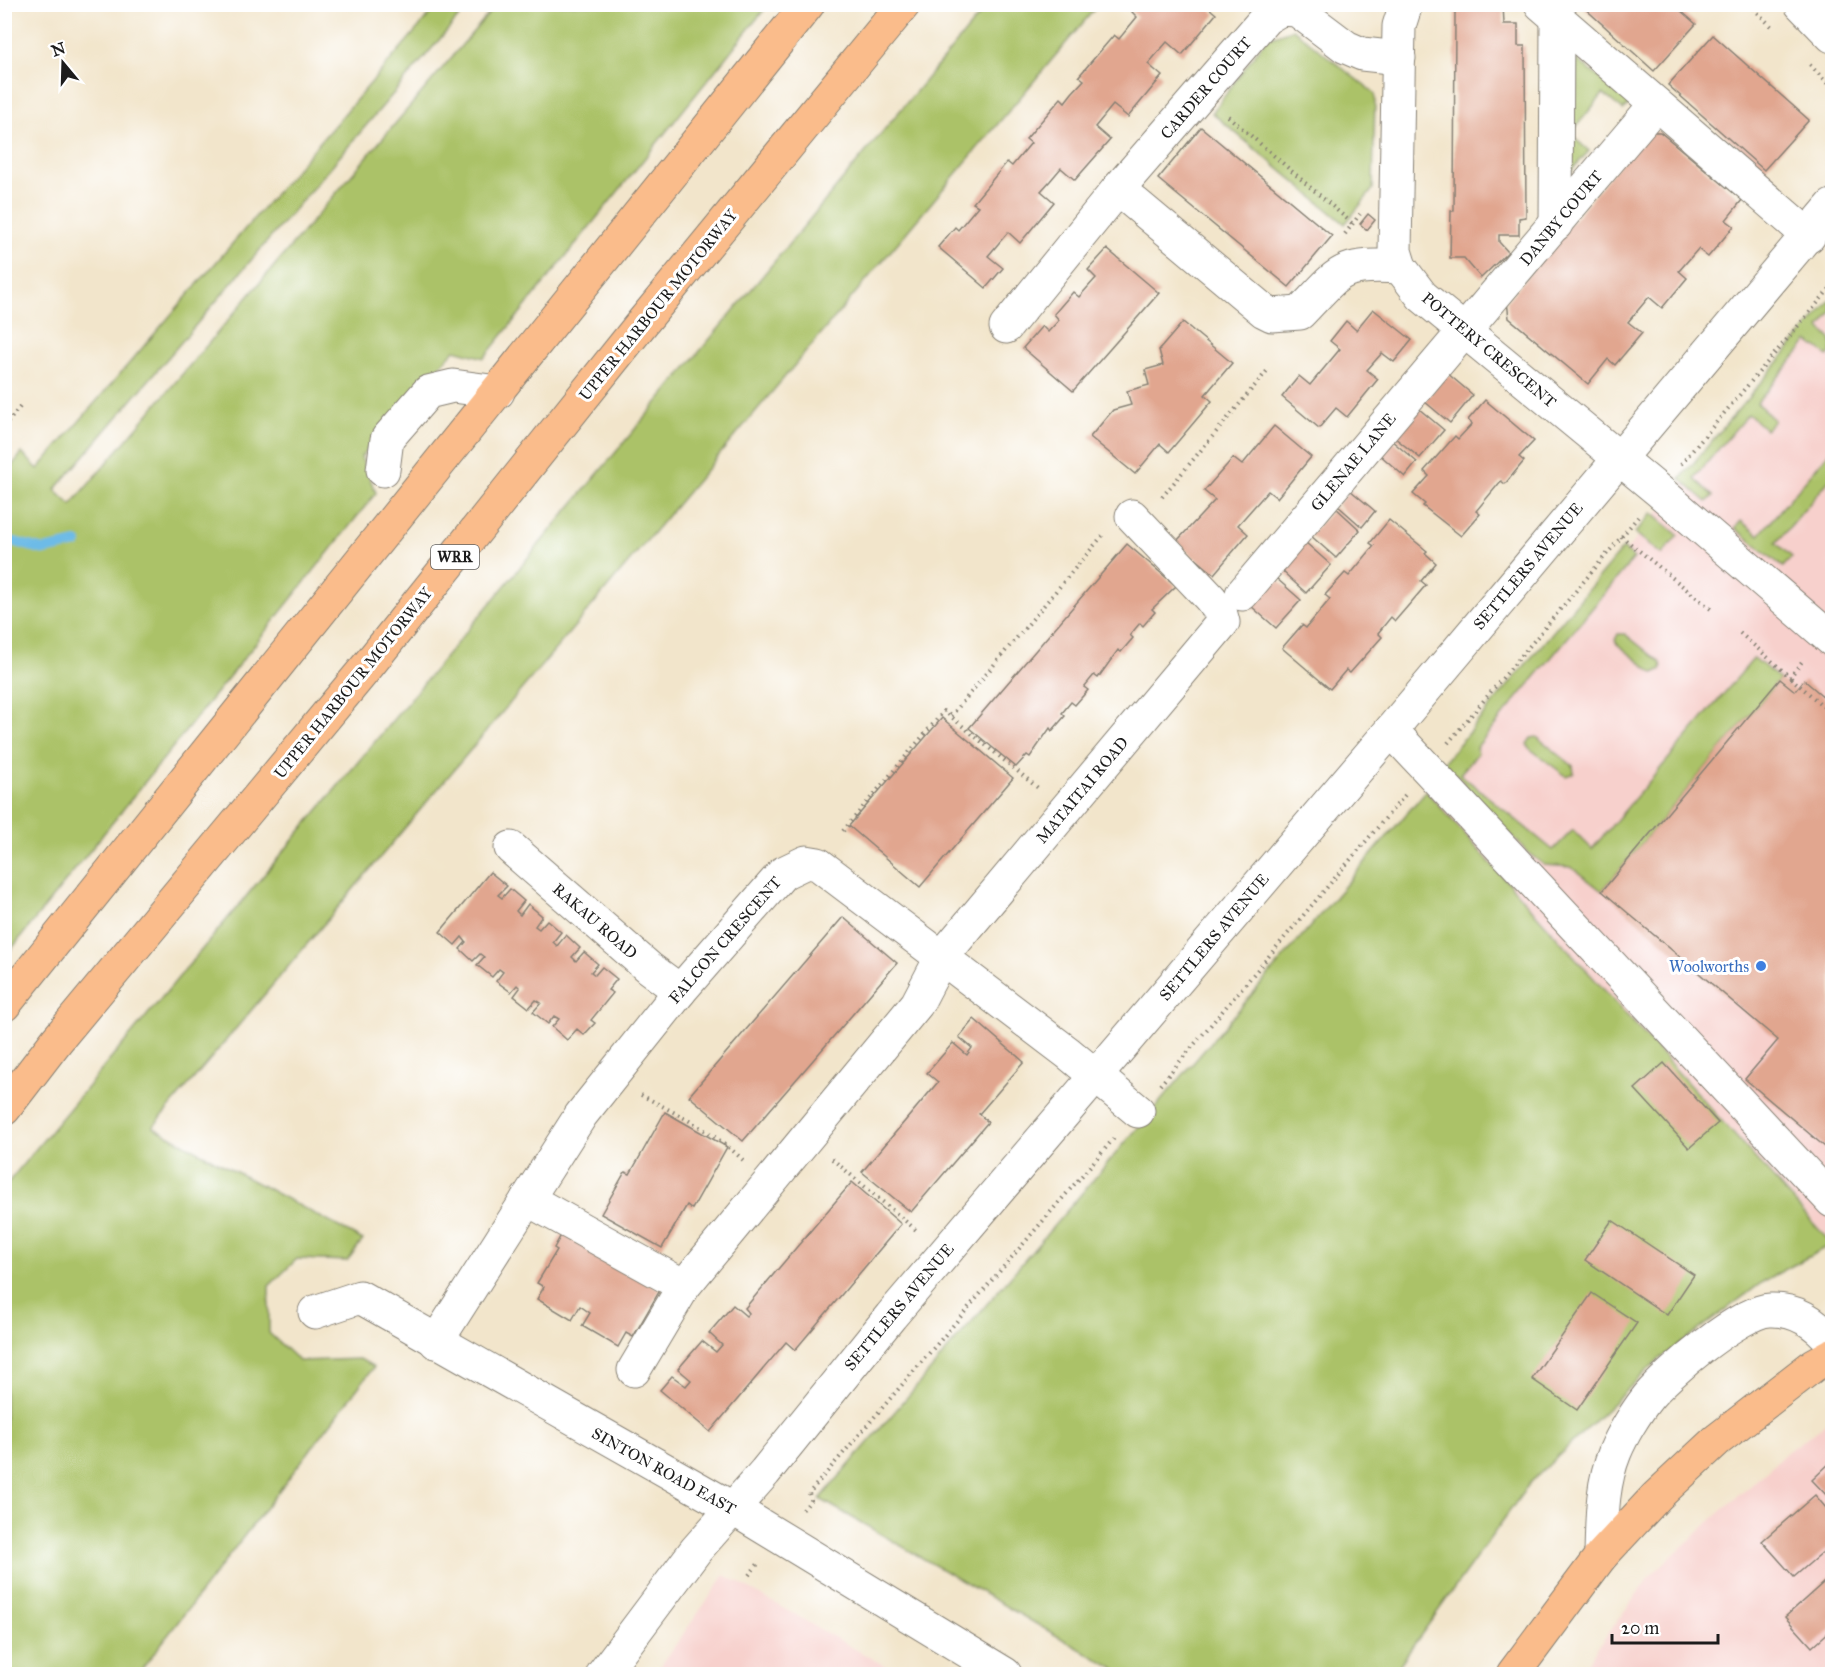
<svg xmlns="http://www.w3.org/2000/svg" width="1837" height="1679" font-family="'IM FELL Great Primer',serif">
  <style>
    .built { fill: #f7d0cc }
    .green { fill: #abc267; stroke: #646f42; stroke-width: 1.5 }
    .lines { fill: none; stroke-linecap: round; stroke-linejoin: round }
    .stream { stroke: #6dbbe7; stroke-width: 10 }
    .building { fill: #e1a68f }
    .minor-casing { stroke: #878074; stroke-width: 35 }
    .major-casing { stroke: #878074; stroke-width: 35 }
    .highway-casing { stroke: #878074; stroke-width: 35 }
    .path { stroke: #878074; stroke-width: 4; stroke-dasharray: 1.5 4.5; stroke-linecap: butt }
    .minor { stroke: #fff; stroke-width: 33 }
    .major { stroke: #fabc8b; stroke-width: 33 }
    .highway { stroke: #fabc8b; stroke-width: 33 }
    .shop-dot { fill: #3f7fe0; stroke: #fff; stroke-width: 2 }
    .labels { text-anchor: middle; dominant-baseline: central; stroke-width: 6; stroke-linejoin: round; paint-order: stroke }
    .shield { fill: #fff; stroke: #606060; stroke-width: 1.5 }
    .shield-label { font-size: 15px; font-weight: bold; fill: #1c1c1c }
    .street-label { font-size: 16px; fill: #1c1c1c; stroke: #fff }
    .shop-label { font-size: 16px; fill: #366cbe; stroke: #fff; text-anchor: end }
  </style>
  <rect width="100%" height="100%" fill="#fff"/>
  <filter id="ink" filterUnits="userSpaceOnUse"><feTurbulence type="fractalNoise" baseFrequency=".0167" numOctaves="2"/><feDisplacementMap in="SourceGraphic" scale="12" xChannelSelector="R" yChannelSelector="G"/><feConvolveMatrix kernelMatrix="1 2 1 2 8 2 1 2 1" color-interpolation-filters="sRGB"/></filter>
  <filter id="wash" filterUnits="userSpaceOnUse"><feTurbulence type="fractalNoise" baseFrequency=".008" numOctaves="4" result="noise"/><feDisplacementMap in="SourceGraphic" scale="24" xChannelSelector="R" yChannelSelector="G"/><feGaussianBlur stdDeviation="1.35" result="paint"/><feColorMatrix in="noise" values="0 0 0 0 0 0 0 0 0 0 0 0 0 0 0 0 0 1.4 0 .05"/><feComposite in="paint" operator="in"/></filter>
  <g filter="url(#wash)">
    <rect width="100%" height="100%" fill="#f2e5cb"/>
    <!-- built -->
    <g class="built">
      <path d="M1832,304V1242L1426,791Z"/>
      <path d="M1832,1419V1667L1828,1674H1578L1651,1575L1788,1451Z"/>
      <path d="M725,1575L899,1674H655Z"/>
    </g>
    <!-- green -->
    <g class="green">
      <path d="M438,5H469L55,490L71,505L496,5H768L484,358L455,350L405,403L361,457L376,493L5,957V474L22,453L38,469Z"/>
      <path d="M988,5H1098L153,1127L363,1240L347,1261L297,1259L269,1286V1333L299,1361L360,1359L374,1367L138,1674H5V1186Z"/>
      <path d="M1293,29L1375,94L1373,189L1345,224L1212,113L1266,39Z"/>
      <path d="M1567,52L1631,103L1623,110L1603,94L1570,134L1589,151L1568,174Z"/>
      <path d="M1832,298V312L1820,328L1832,340V350L1828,356L1808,341L1757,403L1774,420L1766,430L1748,414L1694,478L1713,496L1707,502L1680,479Z"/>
      <path d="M1832,449V477L1776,543L1792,557L1783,567L1735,528L1741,521L1759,535Z"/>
      <path d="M1652,513L1678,535L1662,555L1635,533Z"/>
      <path d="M1623,548L1634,558L1476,748L1478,753L1460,774L1553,850L1573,830L1592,849L1754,658L1780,679L1602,891L1571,867L1544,865L1527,852L1444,762Z"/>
      <path d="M1618,634H1625L1661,663L1662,669L1654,673L1617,644L1615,640Z"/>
      <path d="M1537,737L1573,766L1574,773L1566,776L1529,748L1527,744L1531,738Z"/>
      <path d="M1426,791L1832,1244L1764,1281L1656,1362L1529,1484L1393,1674H1123L820,1499Z"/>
    </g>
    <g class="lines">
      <!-- stream -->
      <path class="stream" d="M4,539L44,550L77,543"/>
    </g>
    <g id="blocks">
      <!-- building -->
      <g class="building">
        <path d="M1139,4H1204L1216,14L1182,55L1167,42L1148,64L1162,76L1128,117L1113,105L1095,127L1110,140L1075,180L1061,168L1050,181L1041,191L1054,202L1020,243L1008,232L988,256L1003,268L986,288L938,247L955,227L958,230L978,206L973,203L1007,162L1012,166L1031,143L1026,139L1061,98L1065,102L1072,93L1084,80L1079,76L1114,35L1119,39L1137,17L1132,12Z"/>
        <path d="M1461,4H1503L1504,24H1518V46H1525L1526,217L1519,218V235H1499V242L1508,252L1481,278L1464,258H1450L1451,211H1454L1455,12Z"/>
        <path d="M1580,4H1673L1696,24L1654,71Z"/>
        <path d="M1713,35L1809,120L1764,170L1668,85Z"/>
        <path d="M1201,127L1332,236L1289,287L1158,179Z"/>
        <path d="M1646,132H1660L1742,200L1726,220L1734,226L1708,257L1698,249L1679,271L1687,278L1662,308L1649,297L1628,322L1642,333L1615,365L1608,359L1588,384L1509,318L1507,301Z"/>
        <path d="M1368,214L1375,220L1367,230L1360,224Z"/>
        <path d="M1107,249L1159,293L1073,391L1023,348L1042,326L1048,332L1059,320L1054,314L1073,292L1079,297L1096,278L1088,270Z"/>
        <path d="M1373,309L1412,340L1394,362L1382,353L1367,370L1378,379L1347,417L1336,408L1319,428L1282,397L1299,376L1310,385L1340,349L1330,341L1346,321L1356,330Z"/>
        <path d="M1183,322L1232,363L1205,395L1212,401L1169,452L1160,444L1135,474L1090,437L1113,410L1131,405L1127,391L1149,385L1145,370L1163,365L1159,350Z"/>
        <path d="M1447,373L1473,395L1450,423L1424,401Z"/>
        <path d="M1485,400L1534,441L1519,457L1524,461L1505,484L1501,481L1476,511L1480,514L1461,536L1423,506L1425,504L1413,494L1429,476L1424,471L1455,436L1458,439L1472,424L1468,420Z"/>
        <path d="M1418,408L1444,430L1420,458L1394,437Z"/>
        <path d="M1274,426L1311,457L1277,498L1268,491L1238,525L1248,534L1214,574L1176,542L1215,500L1204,491L1233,458L1242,465Z"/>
        <path d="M1391,440L1417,462L1405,477L1379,454Z"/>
        <path d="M1350,490L1375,511L1362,527L1337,505Z"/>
        <path d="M1335,507L1360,530L1336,558L1310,535Z"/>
        <path d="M1389,520L1427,551L1425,553L1436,563L1421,581L1426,585L1395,621L1391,617L1378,633L1382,637L1350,673L1346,670L1330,689L1282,648L1302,625L1306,628L1330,599L1325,595L1345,573L1349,576L1374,546L1370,543Z"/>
        <path d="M1305,542L1331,565L1306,593L1281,570Z"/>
        <path d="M1127,544L1176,586L1152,609L1155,612L1143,626L1140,623L1130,635L1133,638L1121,652L1118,650L1098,678L1094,675L1084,687L1088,690L1075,705L1071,702L1062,713L1065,716L1052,731L1050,728L1030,757L1027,755L1016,767L969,728Z"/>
        <path d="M1276,578L1301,600L1276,628L1251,606Z"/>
        <path d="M1780,679L1795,691L1804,680L1832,704V1138L1825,1147L1745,1079L1778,1040L1602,891Z"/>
        <path d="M942,718L1013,778L920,887L849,826Z"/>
        <path d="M490,872L507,886L498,895L502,898L510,889L524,901L516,911L520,915L528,904L542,916L535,926L539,929L547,920L561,932L553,942L557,946L566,935L580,948L572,957L576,961L584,952L598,964L591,972L595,975L602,967L617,979L608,990L613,993L591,1020L595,1023L584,1035L577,1029L567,1040L552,1027L559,1019L554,1016L548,1024L533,1012L541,1003L536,1000L529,1008L514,996L520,988L517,985L511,992L496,981L503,972L499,969L492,977L477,965L484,957L480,954L473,961L460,949L466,942L462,937L455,945L440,932Z"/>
        <path d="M843,917L897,963L743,1141L689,1096Z"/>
        <path d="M974,1019L1024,1062L979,1114L988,1122L911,1212L862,1172L938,1082L927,1073L953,1043L967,1055L972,1048L959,1037Z"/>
        <path d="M1664,1063L1718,1123L1689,1148L1635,1089Z"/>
        <path d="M665,1112L727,1147L692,1209L687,1205L662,1248L601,1214L625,1172L630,1174Z"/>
        <path d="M852,1182L901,1224L795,1350L786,1342L710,1432L660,1390L672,1376L686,1386L691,1380L678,1369L702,1341L716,1352L722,1345L709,1333L733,1305L746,1316L749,1313L745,1308Z"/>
        <path d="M1612,1220L1694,1275L1667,1315L1585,1260Z"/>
        <path d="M565,1228L660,1290L633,1337L626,1333L618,1347L582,1326L590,1313L580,1306L572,1320L537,1299L544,1287L537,1283L557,1250L554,1248Z"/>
        <path d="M1592,1293L1637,1323L1577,1410L1532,1379Z"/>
        <path d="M1832,1461V1501L1812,1480Z"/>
        <path d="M1815,1495L1832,1515V1544L1794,1577L1762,1541Z"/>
        <path d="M1832,1575V1629L1812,1647L1785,1617Z"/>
      </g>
    </g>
  </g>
  <g filter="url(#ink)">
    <use href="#blocks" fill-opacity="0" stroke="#878074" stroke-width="1.5"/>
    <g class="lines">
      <!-- minor casing -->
      <g class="minor-casing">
        <g id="minor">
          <path d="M1406,4L1399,26L1395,251L1400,267L1422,296L1659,491L1832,640"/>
          <path d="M1541,4L1809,236"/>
          <path d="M1801,4L1832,36"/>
          <path d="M1118,189L1264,311L1272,315L1300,313C1341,271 1338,263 1400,267"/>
          <path d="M1556,224L1557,19"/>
          <path d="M1006,327L1118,189L1266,18L1281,9L1297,10L1346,47L1362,54L1399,58"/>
          <path d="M383,470L387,439L428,392L453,386L498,392"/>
          <path d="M1242,594L1656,104"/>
          <path d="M1391,730L1832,1201"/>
          <path d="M511,848L649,968L680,991"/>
          <path d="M527,1199L684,1286"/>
          <path d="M315,1312L360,1297L732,1508L1005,1674"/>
          <path d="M436,1342L581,1115L680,991L783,873L806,862L818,864L1068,1053L1138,1111"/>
          <path d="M634,1370L684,1286L917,1004L941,958L1223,622L1220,611L1210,598L1132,516"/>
          <path d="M1601,1556C1602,1521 1601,1486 1615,1452C1622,1435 1636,1412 1648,1397C1667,1374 1740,1311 1770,1310C1796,1309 1816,1322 1832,1342"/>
          <path d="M603,1674L696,1550L765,1472L891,1316L1391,730L1832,206"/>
        </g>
      </g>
      <!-- major casing -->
      <g class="major-casing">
        <path id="major" d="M1513,1674L1601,1556L1657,1496L1717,1440L1814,1365L1832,1355"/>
      </g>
      <!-- highway casing -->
      <g class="highway-casing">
        <g id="highway">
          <path d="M4,1005L808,4"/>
          <path d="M4,1109L57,1040L370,663L642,323L904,4"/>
        </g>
      </g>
      <!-- path -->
      <g class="path">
        <path d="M1749,4L1773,28"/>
        <path d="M1810,65L1832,88"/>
        <path d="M1228,116L1354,225"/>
        <path d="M1345,234L1360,214"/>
        <path d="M4,427L20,407"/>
        <path d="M1681,464L1832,286"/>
        <path d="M1162,497L1267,371"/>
        <path d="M1621,536L1712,610"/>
        <path d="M1740,633L1790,677L1804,659"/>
        <path d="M1791,678L1832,714"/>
        <path d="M951,716L1103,535"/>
        <path d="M1448,743L1638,517"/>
        <path d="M843,831L944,711L1038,788"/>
        <path d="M1160,1085L1405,795"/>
        <path d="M641,1095C677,1114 713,1131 743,1160"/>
        <path d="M832,1159L916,1230"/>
        <path d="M803,1510L811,1500L809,1493L1116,1136"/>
        <path d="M749,1575L758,1564"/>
      </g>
      <!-- minor -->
      <use href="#minor" class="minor"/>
      <!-- major -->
      <use href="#major" class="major"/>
      <!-- highway -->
      <use href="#highway" class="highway"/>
    </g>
  </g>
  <!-- markers -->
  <circle class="shop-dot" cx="1761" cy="966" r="6"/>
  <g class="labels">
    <!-- shield labels -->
    <rect class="shield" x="431" y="545" width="48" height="24" rx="4.5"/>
    <g class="shield-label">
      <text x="455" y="557">WRR</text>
    </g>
    <!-- street labels -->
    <g class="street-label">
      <text transform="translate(1206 88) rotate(-49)">CARDER COURT</text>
      <text transform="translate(1561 218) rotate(-50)">DANBY COURT</text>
      <text transform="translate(658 305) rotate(-51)">UPPER HARBOUR MOTORWAY</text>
      <text transform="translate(1489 350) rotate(40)">POTTERY CRESCENT</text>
      <text transform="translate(1353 462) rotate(-50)">GLENAE LANE</text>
      <text transform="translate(1528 566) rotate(-50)">SETTLERS AVENUE</text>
      <text transform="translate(353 683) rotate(-51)">UPPER HARBOUR MOTORWAY</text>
      <text transform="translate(1082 790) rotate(-50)">MATAITAI ROAD</text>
      <text transform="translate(595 921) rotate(41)">RAKAU ROAD</text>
      <text transform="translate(1214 937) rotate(-50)">SETTLERS AVENUE</text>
      <text transform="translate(725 940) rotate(-49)">FALCON CRESCENT</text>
      <text transform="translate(899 1307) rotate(-50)">SETTLERS AVENUE</text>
      <text transform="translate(664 1471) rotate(29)">SINTON ROAD EAST</text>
    </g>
    <!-- shop labels -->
    <g class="shop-label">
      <text x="1749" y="966">Woolworths</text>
    </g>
  </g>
  <!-- margin -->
  <rect width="1837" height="1679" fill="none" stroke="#fff" stroke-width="24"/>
  <!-- north arrow -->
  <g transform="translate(63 63) rotate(341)" stroke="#ffffff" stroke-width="4.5" paint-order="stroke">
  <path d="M0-4.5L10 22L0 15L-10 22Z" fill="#1c1c1c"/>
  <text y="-9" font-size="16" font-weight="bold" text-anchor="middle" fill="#1c1c1c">N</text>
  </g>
  <!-- scale -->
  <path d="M1612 1634v9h106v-9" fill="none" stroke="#1c1c1c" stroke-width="3"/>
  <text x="1621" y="1634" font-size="18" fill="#1c1c1c" stroke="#ffffff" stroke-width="4.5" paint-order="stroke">20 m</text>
</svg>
